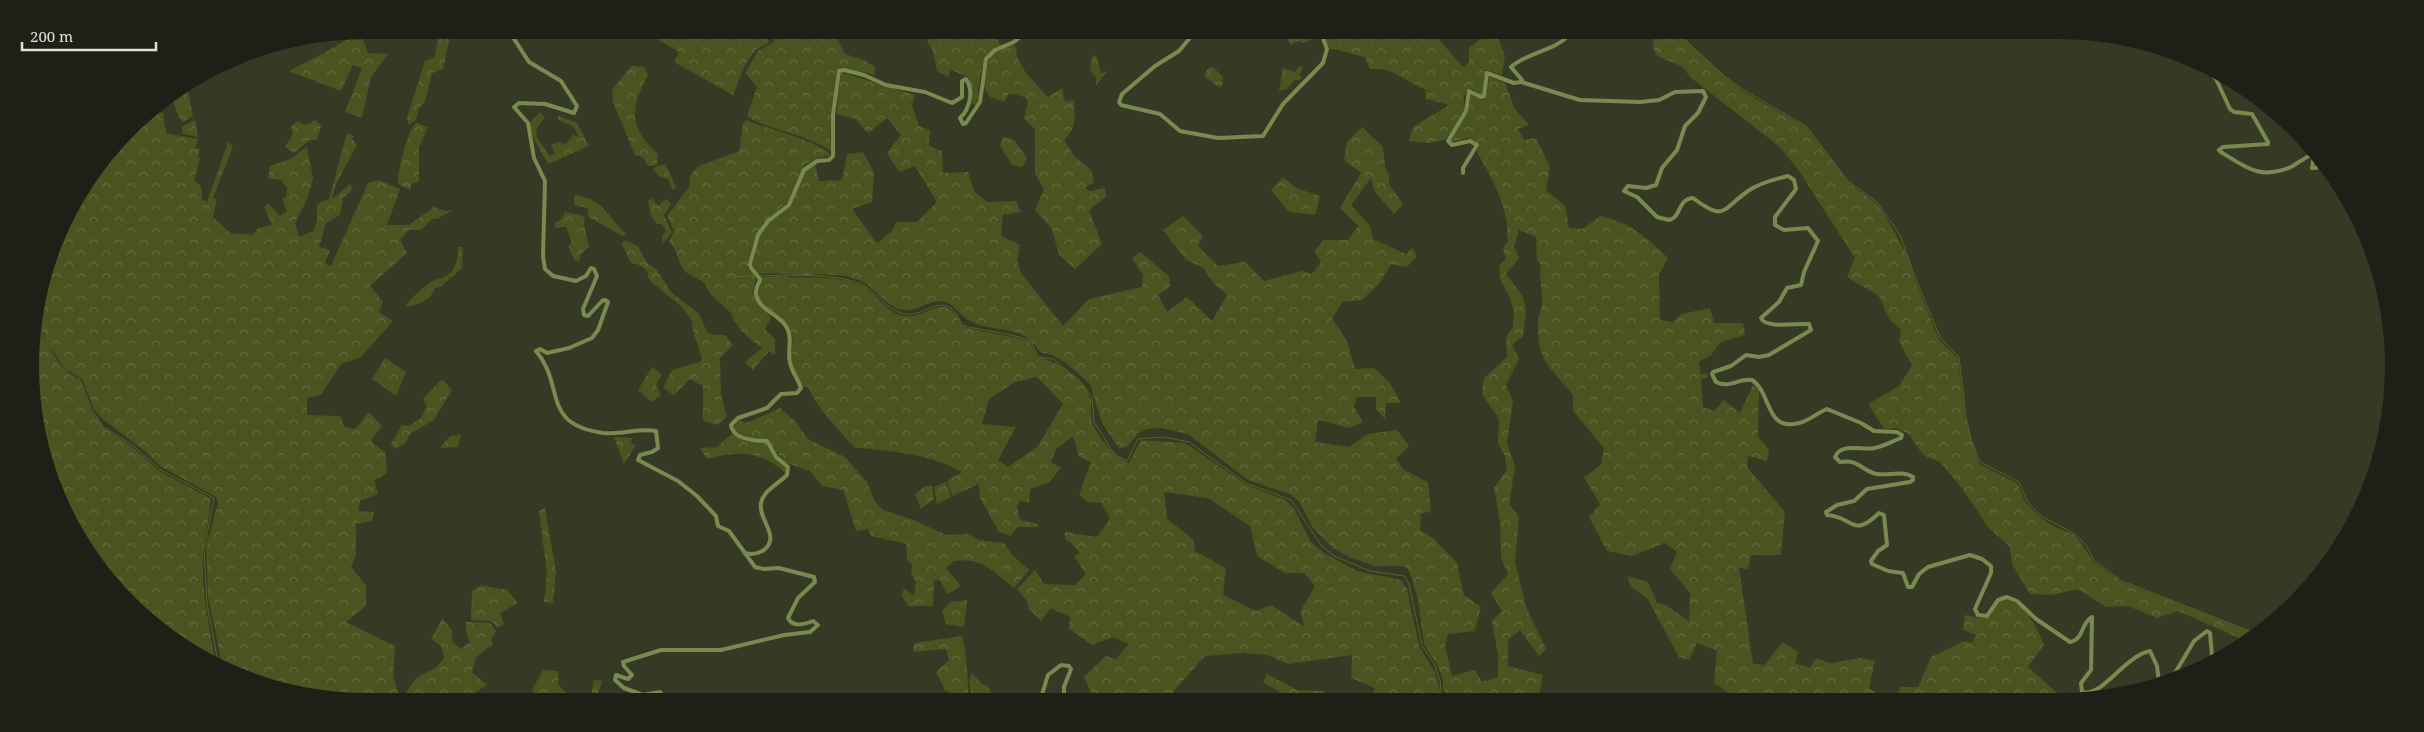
<svg xmlns="http://www.w3.org/2000/svg" width="2424" height="732" font-family="'Noto Serif',serif">
  <style>
    .forest { fill: url(#forest-crowns); fill-rule: evenodd }
    .lines { fill: none; stroke-linecap: round; stroke-linejoin: round }
    .stream { stroke: #586620; stroke-width: 1 }
    .street { stroke: #7b8850; stroke-width: 4 }
  </style>
  <defs>
    <pattern id="forest-crowns" width="20" height="18" patternUnits="userSpaceOnUse" patternTransform="scale(1.25)"><rect width="20" height="18" fill="#495421"/><path d="M2 6a3 3 0 1 1 6 0M12 15a3 3 0 1 1 6 0" fill="none" stroke="#636c40"/></pattern>
  </defs>
  <rect width="100%" height="100%" fill="#353a25"/>
  <!-- forest -->
  <g class="forest">
    <path d="M439,30L444,31L450,37L443,69L432,73L425,101L418,110L416,120L409,125L407,118L425,61L435,57Z"/>
    <path d="M360,31L368,53L388,54L371,77L362,118L345,112L362,68L353,65L341,91L289,71L333,48Z"/>
    <path d="M644,31H761L766,33L769,43L755,50L745,65L733,95L674,62L679,52Z"/>
    <path d="M771,31L807,32L811,36L815,32H834L845,54L864,60L875,67V75L844,68L839,69L836,74L830,138L832,152C807,133 774,133 747,116L757,87L745,73L758,51L774,42Z"/>
    <path d="M934,32H992L1001,45C978,54 980,84 977,106L971,103L972,96L968,77L951,70L948,77L937,71L933,51L927,41Z"/>
    <path d="M1284,33H1320V36L1304,43L1298,41L1291,45Z"/>
    <path d="M1323,33L1434,34L1463,67L1469,62V48L1479,40L1480,34H1497L1505,56L1502,75L1487,70L1485,72L1484,93L1481,95L1472,89L1466,92L1464,97V111L1446,139L1430,143L1409,141L1413,127L1449,105L1426,99L1425,89C1404,82 1394,66 1370,69L1365,57L1329,48Z"/>
    <path d="M1656,35H1680L1724,76L1745,93L1806,127L1848,182L1877,204L1885,215L1909,259L1915,281L1940,341L1958,358L1965,417L1979,464L2018,484L2025,502L2040,517L2055,527L2075,535L2094,562L2122,582L2256,634L2246,641L2178,611L2157,618L2128,606L2106,607L2078,589L2051,595L2030,594L2012,564L2010,547L1988,527L1964,491L1940,462L1923,455L1909,434L1896,428L1884,429L1868,404L1899,386L1912,365L1899,342L1901,330L1889,319L1879,296L1847,277L1855,258L1799,171L1780,147L1690,77L1683,67L1657,56L1652,45Z"/>
    <path d="M1014,44L1017,50L1016,55L1026,73L1048,97L1062,88L1065,102L1074,100C1075,117 1077,128 1064,140L1074,156L1091,170L1094,182L1085,188L1090,191L1105,188L1106,197L1089,210L1102,244L1075,269L1059,255L1052,229L1035,210L1044,189L1035,174V129L1024,119L1028,101L1024,97L1009,93L1005,102L990,97L983,85L989,59L996,51Z"/>
    <path d="M1096,55L1101,74L1108,71L1096,85V77L1090,70L1092,57Z"/>
    <path d="M631,66L644,67L648,75C630,108 628,127 658,154L657,165L648,166L643,157L635,155L613,102L612,90Z"/>
    <path d="M1299,66L1303,68L1299,75L1302,77L1300,80H1294L1287,89L1279,91L1283,68L1295,72Z"/>
    <path d="M1213,67L1222,76L1223,84L1220,88L1204,76L1208,68Z"/>
    <path d="M841,72L915,95L912,106L919,126L930,130L929,146L942,151L943,173L968,172L974,191L987,202L1016,201L1021,212L1003,215L1001,236L1020,245L1017,261L1021,273L1063,326L1089,299L1142,287L1143,275L1132,258L1140,252L1169,276L1170,287L1158,295L1167,312L1187,297L1212,321L1227,295L1213,283L1204,268L1186,260L1163,230L1183,216L1203,236L1198,246L1218,266L1245,262L1264,281L1302,271L1312,274L1321,262L1314,251L1324,240H1348L1358,226L1340,208L1361,173L1344,160L1347,142L1362,127L1383,147L1385,167L1389,175V184L1403,204L1394,214L1375,192L1371,178L1351,205L1370,226L1373,239L1406,254L1412,248L1417,256L1407,267L1391,264L1379,284L1362,300L1342,302L1332,319L1347,341L1355,369L1374,368L1390,383L1401,403H1386L1385,419L1376,409V397H1357L1354,407L1363,422L1350,428L1318,420L1315,442L1349,447L1368,434L1397,430L1409,446L1396,459L1404,470L1428,482L1431,512L1421,513L1420,530L1433,538L1457,563L1464,595L1481,607L1475,631L1448,634L1445,646L1452,676L1475,670L1482,682L1498,677V654L1492,621L1502,611L1491,593L1508,574L1501,558L1500,521L1494,488L1507,470L1505,456L1498,444L1499,419L1482,394L1484,378L1507,357L1506,337L1513,327L1514,312L1510,298L1500,279L1499,265L1506,259L1503,249L1508,241C1506,233 1508,225 1506,218C1501,194 1489,173 1477,152L1479,145L1469,138L1451,142L1450,139L1468,111L1470,93L1482,100L1485,98L1489,77L1505,83L1515,109L1529,125L1518,129L1524,140L1536,138L1550,167L1546,190L1565,206L1569,228L1582,229L1601,216C1632,224 1645,236 1668,258L1659,275L1660,320L1673,322L1682,314L1710,308L1714,323H1743L1745,335L1721,342L1711,355L1699,362L1701,375L1707,373L1708,377L1701,379L1703,407L1714,411L1724,400L1740,413L1753,385L1759,390L1758,436L1769,450L1767,461L1748,456L1747,467L1785,512L1781,555H1751L1748,569L1739,568L1753,664L1765,665L1782,642L1798,652L1795,663L1810,668L1816,658L1830,663L1860,658L1875,661L1869,688L1877,694L1876,700H1739L1714,683L1717,651L1697,643L1689,660L1679,657L1647,598L1631,587L1627,576L1648,582L1657,603L1666,605L1689,621L1690,593L1670,569L1677,552L1665,543L1632,556L1607,551L1589,517L1600,504L1584,477L1601,465L1604,448L1573,411V395C1551,368 1536,360 1538,322C1538,316 1542,310 1542,303C1543,290 1538,279 1541,265L1537,260L1536,237L1519,230L1514,246L1519,258L1506,274C1528,302 1528,301 1523,336L1512,345L1519,359L1506,385L1513,401L1507,443L1515,466L1509,504L1519,517L1515,561L1526,607L1546,649L1539,656L1520,630L1508,640V666L1543,675L1539,695L1527,700H1452L1443,689V679L1437,664L1424,645L1418,600L1409,570L1404,566H1375L1351,558L1333,548L1313,528L1300,503L1292,495L1248,480L1188,434L1160,428L1147,429L1138,433L1127,447L1119,448L1102,423L1090,384L1065,362L1052,355L1040,352C1022,321 994,336 967,319C958,314 954,303 943,301C930,300 918,310 906,310C887,310 877,288 861,281C840,272 821,275 798,275C785,274 773,273 759,274L752,268L759,236L770,221L791,205L806,170L815,164L819,181L842,180L847,154L863,152L874,172L872,202L852,209L877,243L892,231L896,222H917L937,202L915,166L899,172L887,153L901,135L887,118L868,133L855,119L836,114Z"/>
    <path d="M187,87L193,116L183,122C176,115 176,105 170,98Z"/>
    <path d="M147,112L163,113L166,133L198,139L195,148L200,149L198,157L200,159L194,180L201,186L202,199L207,202L228,142L233,146L213,198L217,199L213,217L230,233L253,235L257,229L272,225L264,207L268,203L280,216L287,211L282,199L286,197L287,188L281,180L268,178L270,166L290,159L307,147L313,178L307,199L295,223L299,237L314,231L317,220V204L329,199L347,133L354,136L352,139L357,145L336,184L332,199L350,184L353,189L343,198L340,215L326,223L319,247L330,250L325,263L331,266L368,183L379,180L400,189L387,225H409L434,207L445,211L453,210L437,219H432L421,230H409L400,240L407,253L370,286L383,302L379,312L393,321L361,357L341,364L321,395L307,398V415L340,416L345,427L355,429L369,412L382,426L371,440L375,445L385,452L387,468L386,474L374,480L378,494L360,501L358,511L374,512L372,521L356,524V555L351,567L366,585V606L346,622L395,646L393,676L398,693L405,694L416,678L437,667L444,658L441,646L431,639L442,619L452,630V641L460,649L470,642L466,632V622L490,623L496,631L491,639L493,644L476,657L472,672L487,685L459,702H366L301,696L238,677L223,669L208,596L206,547L218,503L216,497L160,466L145,451L104,420L95,411L82,379L64,368L48,343L44,333L34,322L42,279L65,217L100,161Z"/>
    <path d="M540,112L545,118C528,135 540,138 549,156L555,154L551,145L558,142L566,144L573,135L579,137L574,127L557,119L559,116L577,123L589,146L548,164C541,150 530,137 530,123Z"/>
    <path d="M195,120L198,137L183,134L181,127Z"/>
    <path d="M316,120L321,126L317,140H310L294,153L285,147L293,134L291,126L298,121L305,125Z"/>
    <path d="M747,120C768,130 818,140 831,155L815,159L804,166L789,201L763,223L753,244L748,263V269L756,277L753,294L771,317L765,329L775,339V355L769,351L753,370L745,362L762,348C752,341 742,333 736,323C733,319 732,313 728,310C719,301 708,296 705,283C698,277 690,277 684,270C677,261 678,249 669,242L674,231L667,216L689,187L690,176L697,167L739,151L743,123Z"/>
    <path d="M416,123L428,127L419,147V181L412,184L410,190L398,184C397,172 408,130 416,123Z"/>
    <path d="M1003,137L1014,140L1027,158L1022,167L1012,165L1000,146Z"/>
    <path d="M665,164L676,187L673,190L668,179L658,176L653,168Z"/>
    <path d="M1283,177L1296,188L1320,196L1315,215L1289,212L1271,190Z"/>
    <path d="M574,195C603,198 608,217 626,234L623,236L588,217V208L574,205Z"/>
    <path d="M651,198L658,206L666,199L671,204L664,215L672,233L663,243L662,236L666,231L662,224H657L651,216L648,201Z"/>
    <path d="M565,212L580,215L585,218L584,224L589,247L581,254L579,261H575L568,246L572,243L566,227L556,228L554,223L561,220Z"/>
    <path d="M624,240L638,246L647,263L656,269L671,292L699,314L707,332L714,335H725L733,345L720,358L721,395L727,417L717,425L703,421V386L690,379L674,395L663,388L672,370L702,361C700,347 692,335 692,321L683,308L649,280L647,271L640,265L631,263L622,245Z"/>
    <path d="M458,247H463L462,268L440,287L435,288C430,301 418,305 405,307C408,300 426,285 433,281C436,279 441,279 444,277C456,272 458,259 458,247Z"/>
    <path d="M782,276C808,280 838,274 863,286C877,294 886,313 903,316C929,319 945,288 962,326C985,334 1008,334 1030,342L1037,357C1058,362 1082,377 1090,398C1093,406 1089,417 1093,425C1100,439 1114,457 1129,463L1141,440L1185,443L1247,485L1285,500L1293,507L1311,542L1324,553L1357,571L1401,580L1407,589L1419,646L1435,672L1440,692L1445,700H1370L1375,688L1351,678L1352,655L1288,664L1267,655L1242,653L1205,656L1173,692L1184,701H1095L1084,677L1106,656L1116,659L1129,644L1113,637L1092,645L1069,629L1070,617L1051,608L1041,621L1028,608L1027,601L1017,589L1035,570L1044,584L1075,585L1086,574L1074,556L1080,553L1071,543L1065,539V532L1097,537L1110,519L1102,503L1088,502L1079,495L1091,462L1079,457L1073,436L1056,449L1051,463L1061,467L1050,482L1030,489L1029,502L1020,501L1017,507L1020,520L1038,524L1039,527H1018L1011,536L999,532L980,498L979,484L952,496L947,481L962,472C928,453 892,452 854,447C835,425 822,415 808,387L802,386C798,378 792,370 791,361C789,353 794,342 792,335C787,316 762,312 757,295C756,288 762,284 761,277ZM1037,377L1063,404L1038,446L1008,467L998,460L1016,427L982,424L989,399L1015,382ZM1164,492L1208,498L1250,526L1257,556L1285,573H1304L1315,586L1300,612L1305,627L1271,605L1256,611L1223,595L1226,568L1195,551L1194,540L1167,519Z"/>
    <path d="M34,325C55,347 47,365 80,381L91,411L104,428L132,447L161,472L210,498C211,517 204,536 203,555C201,593 210,628 216,665L180,646L99,570L65,514L42,453L31,344Z"/>
    <path d="M385,358L406,372L396,396L372,379Z"/>
    <path d="M652,367L662,374L656,385L661,395L651,402L638,390Z"/>
    <path d="M442,379L452,390L434,420L410,434L406,443L395,449L391,444L402,425L409,426L420,419L427,406L423,399Z"/>
    <path d="M780,408L795,421L808,439L845,457L867,482L875,502L883,510L914,520L946,535L968,534L979,540L1004,543L1012,555L1029,570L1014,588C994,572 982,557 954,561L946,568L961,586L947,594L940,580H934L933,606H908L902,596L904,589L914,595L916,582L911,572L912,565L907,559L906,544L871,536L868,529L856,531L843,490L822,486L810,471L784,462L767,440L745,437L733,428L739,420L746,423Z"/>
    <path d="M732,434L746,441L767,443L773,455L786,468L785,473C767,456 749,451 725,455C717,456 713,459 706,458L700,448L717,447Z"/>
    <path d="M461,435L458,447L440,448L450,436Z"/>
    <path d="M614,437L632,438L631,444L636,445L624,464Z"/>
    <path d="M946,482L951,497L937,504L934,487Z"/>
    <path d="M925,486H932L934,499L921,509L915,494Z"/>
    <path d="M545,508L556,572L553,603L544,602L547,574L539,511Z"/>
    <path d="M481,585L507,590L518,603L500,613L504,624L498,628L491,621L471,620L472,591Z"/>
    <path d="M2007,599C2028,607 2036,626 2044,645L2028,667L2064,699H1896L1900,687H1918L1931,657L1964,641L1972,643L1976,635L1963,630L1965,615L1981,618L1989,617L2000,600Z"/>
    <path d="M967,600L964,627L946,624L942,611L950,602Z"/>
    <path d="M962,636C968,658 967,679 969,701H958V697L945,690L936,672L949,660L946,649L913,652L914,643Z"/>
    <path d="M543,670L558,671L559,685L566,693V702H541L532,690Z"/>
    <path d="M972,673L981,683L989,687L992,701H972L969,680Z"/>
    <path d="M1267,674L1297,690L1322,691L1336,700C1298,700 1295,702 1263,682Z"/>
    <path d="M594,680L602,681L597,697L602,702L590,700Z"/>
  </g>
  <g class="lines">
    <!-- stream -->
    <g class="stream">
      <path d="M1680,35L1723,75L1745,91L1806,126L1848,181L1877,202L1885,213L1900,235L1916,280L1941,339L1959,357L1966,417L1971,440L1980,462L2019,482L2027,501L2041,516L2075,534L2086,545L2094,560L2122,581L2257,634"/>
      <path d="M759,276C785,275 843,273 865,286C878,294 885,308 901,313C926,321 945,284 962,325C985,332 1008,332 1031,341L1038,357L1053,359L1080,381L1092,397L1094,422L1115,455L1127,461L1138,439L1163,437L1189,442L1246,483L1291,500L1321,545L1334,556L1370,571L1404,576L1409,584L1422,646L1434,663L1440,681L1441,691L1447,700"/>
      <path d="M728,277L755,276"/>
      <path d="M34,323C56,345 46,363 80,380L92,410L103,427L131,444L161,470L214,498L204,551L207,604L219,667"/>
    </g>
    <!-- street -->
    <g class="street">
      <path d="M509,31L529,62L561,81L577,106L574,113L545,104L519,103L514,107L528,123L534,158L545,181L543,256L545,269L553,276L576,281L586,276L591,268L594,269L597,276L583,309L584,315L588,316L602,301L605,300L608,302L598,330L592,338L569,348L547,353L540,349L536,351C566,387 540,424 603,433C620,435 639,428 656,431L658,448L652,452L640,455L638,460L678,481L697,496L716,516L718,526L729,531L745,553C752,555 758,554 764,550C781,536 758,520 761,503C763,491 778,484 787,475L788,467L776,457L767,441C755,441 733,440 731,425L738,418L767,408L781,394L797,393L801,388C798,379 792,372 790,363C787,350 793,339 787,328C781,315 758,310 756,294C755,288 759,284 760,279L751,268L750,264L758,235L768,221L789,205L804,170L817,161L829,160L833,156V115L839,71L844,70L864,75L886,85L925,92L952,103L962,97V81L966,79C974,90 970,109 960,118L963,124L966,123L980,102L986,59L995,50L1014,42L1025,32"/>
      <path d="M1194,33L1179,51L1155,66L1122,94L1119,102L1121,105L1160,114L1180,131L1218,138L1263,136L1283,104L1323,63L1327,49L1321,33"/>
      <path d="M2203,64L2216,79L2230,109L2234,112L2252,114L2268,142V144L2223,147L2219,150L2221,152C2247,168 2260,180 2291,167C2298,163 2304,158 2312,155L2314,156L2312,168H2316L2322,161"/>
      <path d="M1521,82L1580,100L1640,102L1659,100L1675,92L1703,91L1706,97L1698,113L1685,126L1677,150L1662,168L1656,185L1646,188L1628,186L1624,191L1637,197L1657,217L1669,220C1682,217 1677,199 1693,198C1725,222 1721,210 1748,191C1759,183 1775,179 1788,176L1794,180L1796,189L1775,217V225L1784,230L1808,228L1818,241L1804,272L1801,285L1787,288L1779,302L1761,318C1766,329 1797,323 1809,324L1811,330L1769,355L1759,357L1746,355L1731,366L1713,372L1712,374L1716,382C1729,389 1739,378 1752,380C1772,393 1765,432 1799,423C1809,421 1817,413 1827,409L1861,423L1874,431L1897,432L1902,435L1901,438C1893,441 1884,446 1875,448C1863,451 1841,442 1835,457L1840,462C1860,459 1861,471 1877,474C1889,476 1902,470 1913,477V480L1910,482L1867,489L1854,501L1837,505L1826,512L1827,515C1855,517 1852,539 1879,513L1884,515L1887,545L1878,551L1871,561L1872,564L1888,571L1903,573L1908,587H1912L1919,574L1928,567L1970,555L1982,559L1991,566V573L1975,609L1978,615L1987,616L1998,600L2007,597L2017,601L2036,619L2070,642C2084,640 2081,622 2092,617L2091,670L2081,683L2082,692C2102,698 2124,656 2150,651L2157,666L2159,682"/>
      <path d="M1463,173V168L1477,145L1470,141L1452,145L1448,141L1466,111L1469,91L1481,97L1484,96L1487,73L1514,83L1521,82L1522,80L1511,67C1529,51 1554,52 1570,34"/>
      <path d="M2356,215L2360,229L2369,240"/>
      <path d="M2172,678L2194,641L2207,631L2210,633L2212,656L2217,660"/>
      <path d="M1040,701L1048,675L1061,665L1069,666L1071,669L1064,687V701"/>
      <path d="M669,702L660,692L643,695L624,688L615,680L616,675L628,679L632,675L624,666L623,662L661,650H721L784,635L810,632L818,625L813,621C805,624 793,628 788,618L798,598L815,582L814,577L779,568L764,569L755,567L745,553"/>
    </g>
  </g>
  <!-- crop -->
  <path d="M0 0H2424V732H0ZM366 39H2058A327 327 0 0 1 2385 366V366A327 327 0 0 1 2058 693H366A327 327 0 0 1 39 366V366A327 327 0 0 1 366 39Z" fill="#1d2016" fill-rule="evenodd"/>
  <!-- scale -->
  <path d="M22 42v8h134v-8" fill="none" stroke="#dee1d4" stroke-width="2.5"/>
  <text x="30" y="42" font-size="15" fill="#dee1d4" stroke="#1d2016" stroke-width="4" paint-order="stroke">200 m</text>
</svg>
